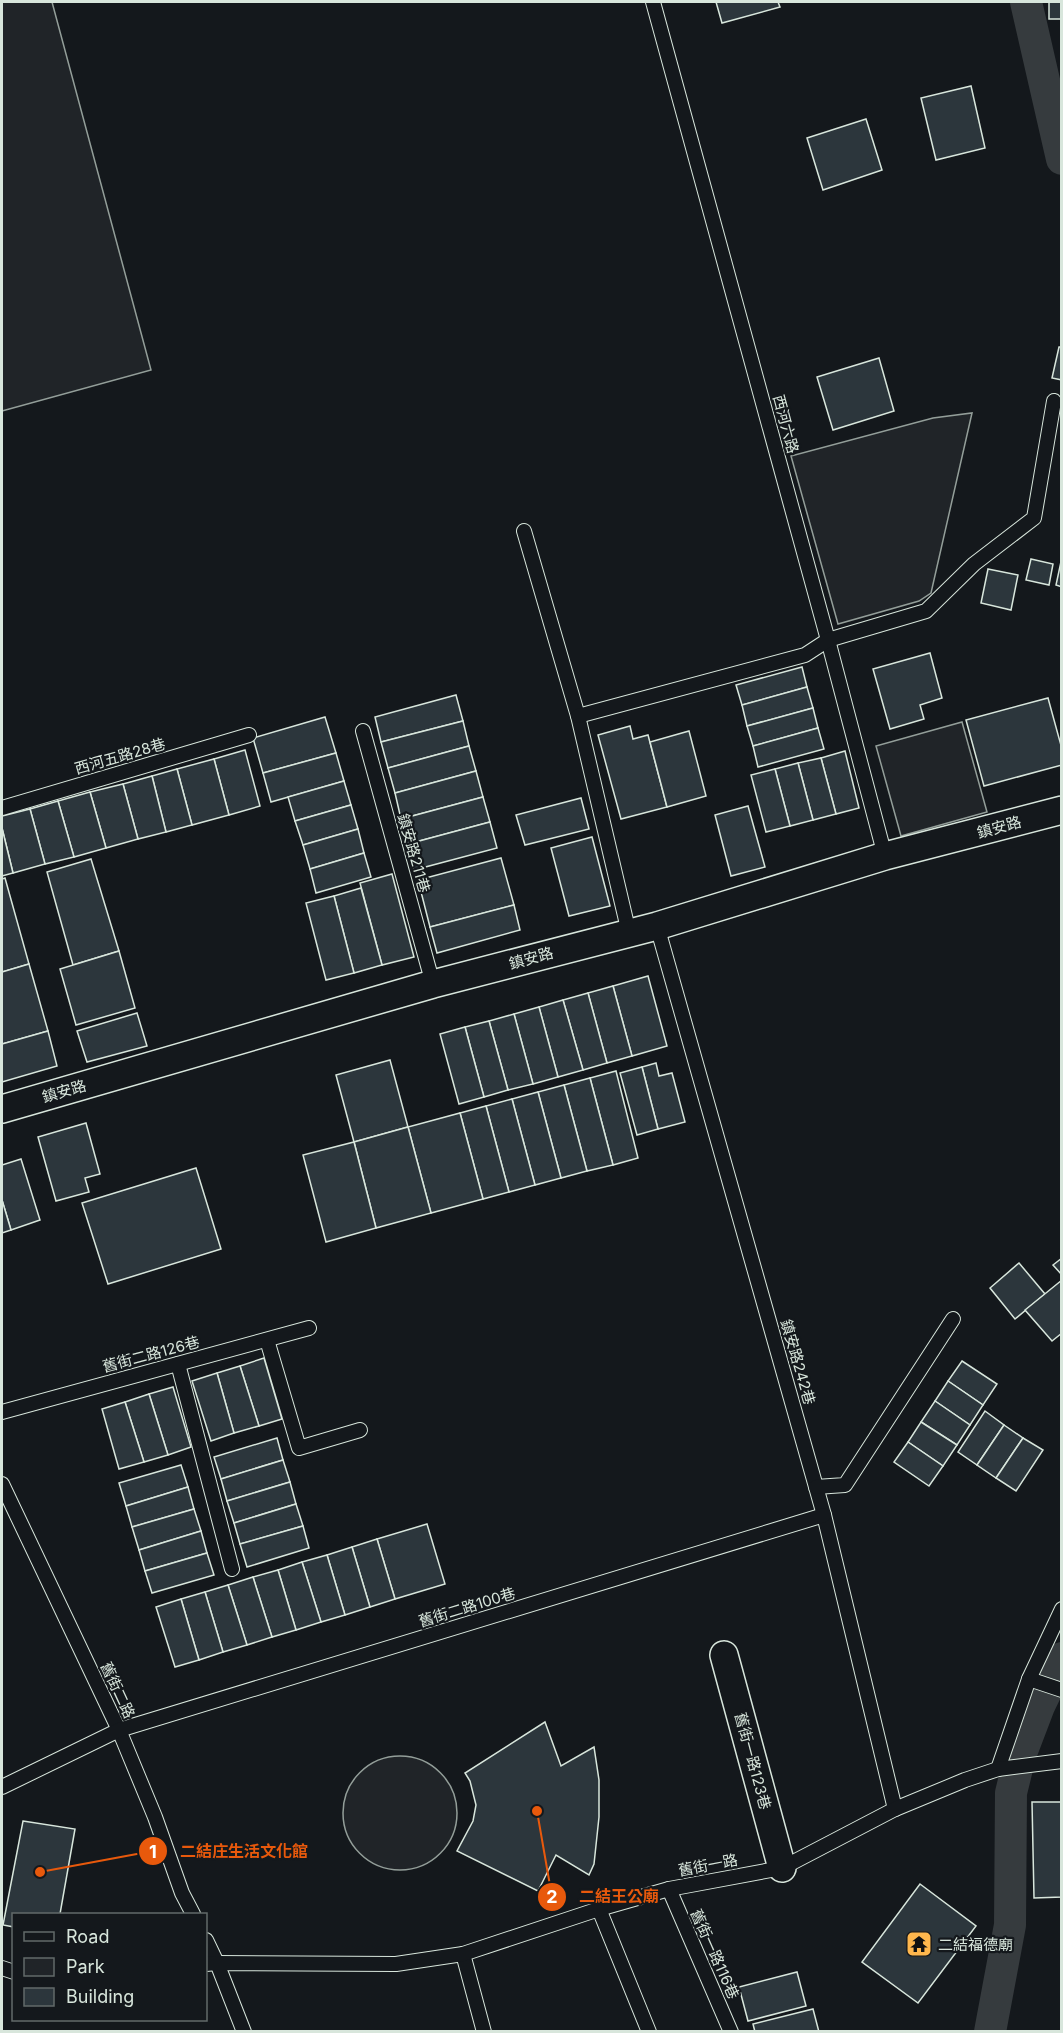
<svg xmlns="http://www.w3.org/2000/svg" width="1063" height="2033" font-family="Inter,'Noto Sans TC',sans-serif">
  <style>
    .green { fill: #202428; stroke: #939e99; stroke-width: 1.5 }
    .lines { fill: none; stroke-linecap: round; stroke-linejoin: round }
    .canal { stroke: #363b3e; stroke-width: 32 }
    .building { fill: #2c363c; stroke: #d8e6dc; stroke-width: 1.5 }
    .service-casing { stroke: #d8e6dc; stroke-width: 16 }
    .minor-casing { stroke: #d8e6dc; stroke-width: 30 }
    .service { stroke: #14181c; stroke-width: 14 }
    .minor { stroke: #14181c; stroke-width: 27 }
    .labels { text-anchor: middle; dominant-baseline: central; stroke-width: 4.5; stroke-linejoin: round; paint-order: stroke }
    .street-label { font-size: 15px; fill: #d8e6dc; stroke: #14181c }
    .poi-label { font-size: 15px; fill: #d8e6dc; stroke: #14181c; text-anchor: start }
    .leader { fill: none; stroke: #e8590c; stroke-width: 2 }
    .callout-dot { fill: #e8590c; stroke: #14181c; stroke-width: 2 }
    .mark-label { font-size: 18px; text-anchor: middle; font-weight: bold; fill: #fff }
    .callout-label { font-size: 16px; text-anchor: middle; font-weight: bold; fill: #e8590c; stroke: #14181c; stroke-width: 4.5; stroke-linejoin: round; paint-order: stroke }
  </style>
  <rect width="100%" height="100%" fill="#14181c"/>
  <!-- green -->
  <g class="green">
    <path d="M2,2H52L151,370L2,411Z"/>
    <path d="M972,413L931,593L919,601L838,624L791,456L933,418Z"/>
    <path d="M962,722L987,812L901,836L876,746Z"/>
    <circle cx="400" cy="1813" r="57"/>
  </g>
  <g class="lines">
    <!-- canal -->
    <g class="canal">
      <path d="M1026,2L1062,159"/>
      <path d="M990,2032L1010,1925L1011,1793L1020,1756L1039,1706L1062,1658"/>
    </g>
  </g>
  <!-- building -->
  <g class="building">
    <path d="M716,2H778L780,7L722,23Z"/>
    <rect x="1049" y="2" width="13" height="17"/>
    <path d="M971,86L985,148L936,160L921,98Z"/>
    <path d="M866,119L882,170L823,190L807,138Z"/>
    <path d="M1059,347H1062V380L1052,378Z"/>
    <path d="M879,358L894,411L833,430L817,377Z"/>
    <path d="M1062,557V587L1056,585Z"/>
    <path d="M1031,559L1053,564L1049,585L1026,580Z"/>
    <path d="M988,569L1018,575L1011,610L981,603Z"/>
    <path d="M930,653L942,698L920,705L924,719L890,729L873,669Z"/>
    <path d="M802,667L807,687L742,705L736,685Z"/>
    <path d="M807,687L813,708L747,726L742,705Z"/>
    <path d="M456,695L463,721L381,742L375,717Z"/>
    <path d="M1048,698L1062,749V765L984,786L966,720Z"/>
    <path d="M813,708L818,728L753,746L747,726Z"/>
    <path d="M325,717L336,753L263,773L253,738Z"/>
    <path d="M463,721L469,746L388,768L381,742Z"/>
    <path d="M630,726L633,739L648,735L667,807L621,819L598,735Z"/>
    <path d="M818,728L824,749L758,767L753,746Z"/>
    <path d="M689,731L706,796L667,807L650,742Z"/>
    <path d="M469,746L476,771L395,793L388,768Z"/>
    <path d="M245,750L260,806L229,815L214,759Z"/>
    <path d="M845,751L859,808L836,814L821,758Z"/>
    <path d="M336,753L344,781L271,802L263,773Z"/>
    <path d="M821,758L836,814L813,820L798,763Z"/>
    <path d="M214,759L229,815L192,825L177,769Z"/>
    <path d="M798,763L813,820L790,826L775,769Z"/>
    <path d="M177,769L192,825L166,832L152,776Z"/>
    <path d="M775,769L790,826L766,832L751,775Z"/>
    <path d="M476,771L483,797L401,819L395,793Z"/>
    <path d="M152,776L166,832L138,839L123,784Z"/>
    <path d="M344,781L351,805L295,821L288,797Z"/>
    <path d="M123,784L138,839L106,848L90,792Z"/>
    <path d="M90,792L106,848L74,857L58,801Z"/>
    <path d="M483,797L490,822L408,844L401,819Z"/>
    <path d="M581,798L589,829L525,845L516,815Z"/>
    <path d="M58,801L74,857L45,864L30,809Z"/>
    <path d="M351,805L358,829L303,845L295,821Z"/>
    <path d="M748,806L765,867L731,876L715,815Z"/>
    <path d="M30,809L45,864L13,873L2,828V816Z"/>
    <path d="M490,822L497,848L414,870L408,844Z"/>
    <path d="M2,828L13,873L2,876Z"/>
    <path d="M358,829L364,853L310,869L303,845Z"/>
    <path d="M592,837L610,906L569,916L551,848Z"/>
    <path d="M364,853L371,877L316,893L310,869Z"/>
    <path d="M501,858L514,905L430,927L418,880Z"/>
    <path d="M91,859L119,951L73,965L47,872Z"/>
    <path d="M392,874L414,957L382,965L360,883Z"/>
    <path d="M5,878L29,964L2,972V879Z"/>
    <path d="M361,888L382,965L354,973L334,896Z"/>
    <path d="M334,896L354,973L326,980L306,903Z"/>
    <path d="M514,905L520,930L437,953L430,927Z"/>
    <path d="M119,951L135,1008L76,1025L60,969Z"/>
    <path d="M29,964L48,1031L2,1044V972Z"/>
    <path d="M648,976L667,1046L632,1056L613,986Z"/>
    <path d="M613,986L632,1056L607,1063L588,993Z"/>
    <path d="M588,993L607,1063L583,1070L563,1000Z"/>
    <path d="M563,1000L583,1070L558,1077L539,1007Z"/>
    <path d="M539,1007L558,1077L533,1084L514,1014Z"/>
    <path d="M137,1013L147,1046L87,1062L77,1031Z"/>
    <path d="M514,1014L533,1084L508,1090L489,1021Z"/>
    <path d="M489,1021L508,1090L484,1097L465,1027Z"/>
    <path d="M465,1027L484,1097L459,1104L440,1034Z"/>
    <path d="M48,1031L57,1066L2,1082V1044Z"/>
    <path d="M390,1060L408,1127L354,1142L336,1075Z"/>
    <path d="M656,1063L659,1076L672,1073L685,1122L658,1129L642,1067Z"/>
    <path d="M642,1067L658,1129L637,1135L620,1073Z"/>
    <path d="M616,1071L638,1158L613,1165L590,1078Z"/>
    <path d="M590,1078L613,1165L587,1171L564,1085Z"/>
    <path d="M564,1085L587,1171L561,1178L538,1092Z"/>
    <path d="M538,1092L561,1178L535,1185L512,1099Z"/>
    <path d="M512,1099L535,1185L509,1192L486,1106Z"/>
    <path d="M486,1106L509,1192L483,1199L460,1113Z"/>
    <path d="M460,1113L483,1199L431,1213L408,1127Z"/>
    <path d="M86,1123L100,1174L85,1178L89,1192L56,1201L38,1137Z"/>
    <path d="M408,1127L431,1213L376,1228L354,1142Z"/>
    <path d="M354,1142L376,1228L326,1242L303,1155Z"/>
    <path d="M21,1159L40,1220L11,1230L2,1200V1165Z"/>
    <path d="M196,1168L221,1249L108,1284L82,1203Z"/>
    <path d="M2,1200L11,1230L2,1233Z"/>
    <path d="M1062,1258V1275L1053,1265Z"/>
    <path d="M1019,1263L1045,1294L1015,1319L990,1288Z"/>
    <path d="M1062,1280V1333L1052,1341L1025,1310Z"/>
    <path d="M264,1358L282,1419L259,1426L240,1366Z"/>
    <path d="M962,1361L997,1384L983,1405L948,1381Z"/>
    <path d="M240,1366L259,1426L234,1433L217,1373Z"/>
    <path d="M217,1373L234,1433L211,1441L192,1381Z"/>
    <path d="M948,1381L983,1405L970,1425L935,1401Z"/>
    <path d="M173,1387L191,1447L168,1455L149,1394Z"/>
    <path d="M149,1394L168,1455L144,1462L125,1402Z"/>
    <path d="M935,1401L970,1425L957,1445L921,1422Z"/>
    <path d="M125,1402L144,1462L119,1469L102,1409Z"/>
    <path d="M985,1411L1004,1425L977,1465L958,1452Z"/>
    <path d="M921,1422L957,1445L943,1466L908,1442Z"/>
    <path d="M1004,1425L1023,1438L996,1478L977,1465Z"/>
    <path d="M277,1438L283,1460L221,1479L214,1457Z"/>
    <path d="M1023,1438L1043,1450L1016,1491L996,1478Z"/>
    <path d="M908,1442L943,1466L929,1486L894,1462Z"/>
    <path d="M283,1460L290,1482L227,1501L221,1479Z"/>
    <path d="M181,1465L188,1487L126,1506L119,1483Z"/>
    <path d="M290,1482L296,1504L234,1523L227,1501Z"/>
    <path d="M188,1487L194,1509L132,1527L126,1506Z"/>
    <path d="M296,1504L303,1526L240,1544L234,1523Z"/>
    <path d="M194,1509L201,1531L139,1550L132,1527Z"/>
    <path d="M427,1524L445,1584L395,1599L377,1539Z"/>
    <path d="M303,1526L309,1548L247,1567L240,1544Z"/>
    <path d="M201,1531L207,1553L145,1571L139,1550Z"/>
    <path d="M377,1539L395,1599L370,1607L352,1547Z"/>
    <path d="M352,1547L370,1607L345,1615L327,1555Z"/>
    <path d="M207,1553L214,1575L152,1593L145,1571Z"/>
    <path d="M327,1555L345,1615L321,1622L302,1562Z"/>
    <path d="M302,1562L321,1622L296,1630L278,1570Z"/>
    <path d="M278,1570L296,1630L272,1637L253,1577Z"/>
    <path d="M253,1577L272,1637L247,1645L228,1585Z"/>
    <path d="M228,1585L247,1645L223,1652L205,1592Z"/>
    <path d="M205,1592L223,1652L199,1660L181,1599Z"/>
    <path d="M181,1599L199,1660L175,1667L156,1607Z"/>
    <path d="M545,1722L561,1766L594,1747L599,1780V1817L594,1864L589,1875L556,1855L538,1891L457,1851L473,1821L476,1805L470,1781L465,1773Z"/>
    <path d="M1032,1802H1062V1897L1034,1898Z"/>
    <path d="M23,1821L75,1829L60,1914H14V1927L3,1925Z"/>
    <path d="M920,1884L976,1926L918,2003L862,1962Z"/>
    <path d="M797,1972L806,2006L748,2021L739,1987Z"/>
    <path d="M813,2009L819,2032H755L753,2024Z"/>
  </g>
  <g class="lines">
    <!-- service casing -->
    <g class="service-casing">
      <g id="service">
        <path d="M653,2L828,640L885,856"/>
        <path d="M524,531L578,716L629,933"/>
        <path d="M578,716L805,655L828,640L926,611L974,564L1034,518L1054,401"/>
        <path d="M363,731L433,984"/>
        <path d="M2,808L249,735"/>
        <path d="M657,926L824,1515L895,1809"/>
        <path d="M267,1340L299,1448L360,1430"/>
        <path d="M178,1364L232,1569"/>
        <path d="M2,1412L309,1328"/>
        <path d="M2,1484L119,1730L155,1817L182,1893L193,1914"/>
        <path d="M816,1487L845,1485L953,1319"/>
        <path d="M1029,1679L1062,1690"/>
        <path d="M998,1769L1029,1679L1062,1609"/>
        <path d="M2,1787L119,1730L824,1515"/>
        <path d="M669,1889L731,2032"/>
        <path d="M599,1909L649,2032"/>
        <path d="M206,1940L217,1963L244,2032"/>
        <path d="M463,1954L484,2032"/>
        <path d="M206,1964L217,1963L396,1964L463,1954L599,1909L669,1889L782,1868L895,1809L965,1780L998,1769L1062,1761"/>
        <path d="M2,1968L14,1972"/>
      </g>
    </g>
    <!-- minor casing -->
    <g class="minor-casing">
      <g id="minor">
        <path d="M2,1109L433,984L657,926L885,856L1062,810"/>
        <path d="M724,1655L782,1868"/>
      </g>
    </g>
    <!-- service -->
    <use href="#service" class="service"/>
    <!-- minor -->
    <use href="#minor" class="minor"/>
  </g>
  <!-- icons -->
  <defs>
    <g id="temple-square" transform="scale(1.35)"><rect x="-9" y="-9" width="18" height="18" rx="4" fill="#ffb74d" stroke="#14181c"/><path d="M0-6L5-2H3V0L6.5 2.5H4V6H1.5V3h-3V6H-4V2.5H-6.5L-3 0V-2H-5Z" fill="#111"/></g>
  </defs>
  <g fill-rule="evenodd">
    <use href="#temple-square" x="919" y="1944"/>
  </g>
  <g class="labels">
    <!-- street labels -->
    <g class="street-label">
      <text transform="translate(786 424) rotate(75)">西河六路</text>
      <text transform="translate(120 756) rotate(-16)">西河五路28巷</text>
      <text transform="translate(999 827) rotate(-15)">鎮安路</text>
      <text transform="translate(414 853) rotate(74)">鎮安路211巷</text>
      <text transform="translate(531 958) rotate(-15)">鎮安路</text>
      <text transform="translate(64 1091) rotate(-16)">鎮安路</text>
      <text transform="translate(151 1354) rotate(-15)">舊街二路126巷</text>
      <text transform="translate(798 1362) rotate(74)">鎮安路242巷</text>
      <text transform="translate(467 1607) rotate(-17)">舊街二路100巷</text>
      <text transform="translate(118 1690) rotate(65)">舊街二路</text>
      <text transform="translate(753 1761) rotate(75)">舊街一路123巷</text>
      <text transform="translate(708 1865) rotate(-11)">舊街一路</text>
      <text transform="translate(715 1954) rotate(66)">舊街一路116巷</text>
    </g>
    <!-- poi labels -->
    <g class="poi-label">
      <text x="938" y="1944">二結福德廟</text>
    </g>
  </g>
  <!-- callouts -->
  <path class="leader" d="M40 1872L153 1851M537 1811L552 1897"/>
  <g class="callout-dot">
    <circle cx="40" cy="1872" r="6"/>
    <circle cx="537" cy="1811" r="6"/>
    <circle cx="153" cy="1851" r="15"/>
    <circle cx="552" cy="1897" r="15"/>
  </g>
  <g class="mark-label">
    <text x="153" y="1858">1</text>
    <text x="552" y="1903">2</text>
  </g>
  <g class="callout-label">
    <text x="244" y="1857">二結庄生活文化館</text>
    <text x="619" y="1902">二結王公廟</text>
  </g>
  <!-- border -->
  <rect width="1063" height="2033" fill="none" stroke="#d8e6dc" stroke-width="6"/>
  <!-- legend -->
  <rect x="12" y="1913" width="195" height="108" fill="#14181c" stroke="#626a69" stroke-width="1.5"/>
  <rect x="24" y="1932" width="30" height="9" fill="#14181c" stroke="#626a69" stroke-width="1.5"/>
  <text x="66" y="1943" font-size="18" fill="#d8e6dc">Road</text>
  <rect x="24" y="1958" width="30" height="18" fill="#202428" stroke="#626a69" stroke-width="1.5"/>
  <text x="66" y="1973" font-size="18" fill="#d8e6dc">Park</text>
  <rect x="24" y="1988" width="30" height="18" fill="#2c363c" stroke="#626a69" stroke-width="1.5"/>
  <text x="66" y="2003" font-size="18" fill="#d8e6dc">Building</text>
</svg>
